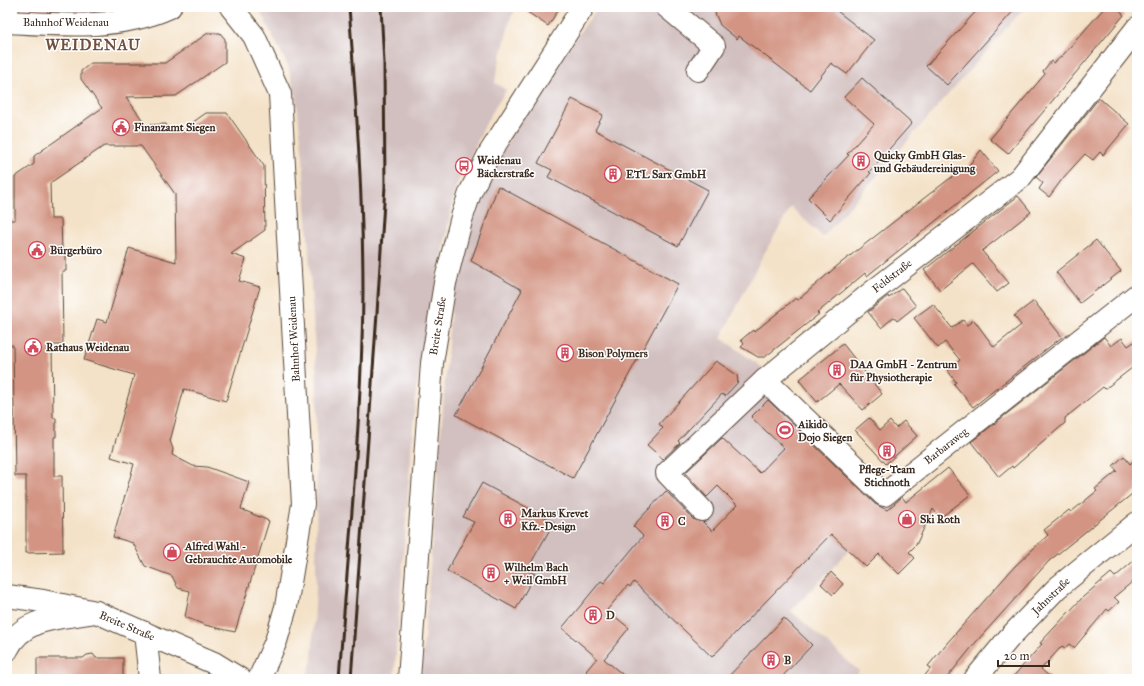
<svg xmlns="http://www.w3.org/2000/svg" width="1144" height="686" font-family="'IM FELL Great Primer',serif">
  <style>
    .built { fill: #f7d1c6 }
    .industrial { fill: #d2bfbf }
    .building { fill: #d39483 }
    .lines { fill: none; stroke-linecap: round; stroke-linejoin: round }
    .minor-casing { stroke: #574638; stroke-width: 24 }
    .major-casing { stroke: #574638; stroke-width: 24 }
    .minor { stroke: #fff; stroke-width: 22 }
    .major { stroke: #fff; stroke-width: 22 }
    .rail { stroke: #3b2a1e; stroke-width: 3 }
    .labels { text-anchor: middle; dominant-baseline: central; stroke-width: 3; stroke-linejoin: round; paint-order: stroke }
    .street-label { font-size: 11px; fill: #3b2a1e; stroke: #fff }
    .poi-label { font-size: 11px; font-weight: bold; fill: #3b2a1e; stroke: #fff; text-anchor: start }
    .district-label { font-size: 15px; font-weight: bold; letter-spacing: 1px; fill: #704f41; stroke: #fff }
  </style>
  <rect width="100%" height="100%" fill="#fff"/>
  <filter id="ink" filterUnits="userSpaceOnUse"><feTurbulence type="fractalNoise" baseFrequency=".025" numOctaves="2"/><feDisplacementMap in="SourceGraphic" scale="8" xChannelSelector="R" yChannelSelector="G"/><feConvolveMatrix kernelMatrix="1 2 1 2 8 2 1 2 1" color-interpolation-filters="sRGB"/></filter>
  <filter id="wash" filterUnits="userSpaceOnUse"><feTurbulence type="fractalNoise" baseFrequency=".012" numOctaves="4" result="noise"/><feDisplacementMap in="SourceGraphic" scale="16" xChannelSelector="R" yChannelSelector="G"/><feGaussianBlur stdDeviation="0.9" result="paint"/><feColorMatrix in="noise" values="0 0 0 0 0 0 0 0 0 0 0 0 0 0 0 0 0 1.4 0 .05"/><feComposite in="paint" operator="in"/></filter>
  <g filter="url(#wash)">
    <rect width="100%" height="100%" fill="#f4e2c8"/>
    <!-- built -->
    <path class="built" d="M7,7H147L121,15H50L7,9Z"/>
    <!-- industrial -->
    <g class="industrial">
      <path d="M260,7H517L511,17L496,75L495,83L506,90L488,119L456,186L416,388L394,679H306L312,660L316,586L317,383L303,157L296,96L288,66L260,11Z"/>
      <path d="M598,7H1025L823,237L791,207L761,259L721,338L763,368L751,381L889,509L791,611L859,671L855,679H421L451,309L460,259L472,219L501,154L531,101Z"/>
    </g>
    <g id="blocks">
      <!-- building -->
      <g class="building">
        <path d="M520,7H560L548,26Z"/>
        <path d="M720,7H832L874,40L847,74L831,63L810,90L739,36L737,39L720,25L715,13Z"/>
        <path d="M980,7H1017L947,85L926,66Z"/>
        <path d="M1105,7H1115L1124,15L1008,154L990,139L1045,74L1043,71L1051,61L1054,63L1063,55Z"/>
        <path d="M208,33H220L225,39V62L176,96L126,97L146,125L166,124L169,130H182L206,113H227L264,166L265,230L231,254L246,259L239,281L260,287L226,401L184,389L170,441L173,449L172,455L193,466L207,467L249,482L241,509L269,521L235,632L205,625L185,617L190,591L178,588L172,576L145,566L133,543L113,537L134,464L111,457L134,375L84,360L97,319L107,322L129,248L176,262L175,194L141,146H104L50,183L51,219H61L62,251H66V271H62L63,345H52L53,418H56V437H54V476H62L63,552L26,553V476H15L13,345H7V220H15V177L34,164V156L102,108L81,79V71L91,63H165Z"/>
        <path d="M862,78L912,123L869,172L871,173L830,220L808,198L849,155L847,154L874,124L844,97Z"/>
        <path d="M1099,98L1129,124L1103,155L1100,152L1093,160L1085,154L1063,178L1049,197L1039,189L1043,183L1036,177Z"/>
        <path d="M572,99L603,115L595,130L708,190L678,246L548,177L552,170L538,163Z"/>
        <path d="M981,150L998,171L867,276L865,273L817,313L819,314L765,357H758L741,347L744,344L741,340L753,330L754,332L796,298L798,300L837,266L923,199L961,170L963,173Z"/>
        <path d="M498,186L678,284L573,478L456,415L522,290L471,261Z"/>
        <path d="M1018,196L1031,212L982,251L1009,283L997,292L973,264L940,290L924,270Z"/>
        <path d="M1096,240L1121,271L1080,303L1056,272Z"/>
        <path d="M902,288L916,306L897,321L894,317L881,328L868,312L888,296L889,298Z"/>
        <path d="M1034,301L1062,337L973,407L954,384L956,382L948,371L960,360L945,342L938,348L914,318L933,304L952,328L963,320L967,325L974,320L994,347L1021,325L1014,316Z"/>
        <path d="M1104,337L1111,346L1122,338L1128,346L1137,340V364L1105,389L1103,387L1065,418V423L1013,468L1012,466L999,477L971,442Z"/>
        <path d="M843,344L882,394L863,410L839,384L817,402L799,380Z"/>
        <path d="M716,361L737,375L738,382L725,396L722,394L678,441L680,443L663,459L647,445L663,428L659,424Z"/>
        <path d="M768,400L875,504L887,510L902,497L906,502L948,468L970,495L940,518L933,509L916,545L909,552L915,558L899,574L879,554L866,567L831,534L712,657L634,582L630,587L628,585L607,610L629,628L604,659L628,679H595L586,671L597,658L562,628L601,581L604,583L643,536L633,526L666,491L693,519L703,522L712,531L737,505L718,486L707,497L685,473L722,438L760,473L784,448L751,417Z"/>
        <path d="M869,418L880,430L890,421L896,428L904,421L917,436L886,464L855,430Z"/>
        <path d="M1124,456L1130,464L1137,458V490L1049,561L976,642L946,679H922L931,668L928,666L947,643L1015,566L1048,535L1044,530L1069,510L1071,512L1097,491L1095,489L1117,471L1113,466Z"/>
        <path d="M482,483L554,522L527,570L535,574L516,609L447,571L474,522L463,517Z"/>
        <path d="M1137,558V578L1114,597L1119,602L1109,611L1107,609L1074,648L1069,644L1065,648L1062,646L1041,669L1052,679H1011L1042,644L1040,643L1083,597L1111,573L1115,577Z"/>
        <path d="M831,572L843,584L833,595L821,584Z"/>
        <path d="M784,618L812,645L780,679H726Z"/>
        <path d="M93,654L96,658H123V679H37V658H83L87,655Z"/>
      </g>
    </g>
  </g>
  <g filter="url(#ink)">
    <use href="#blocks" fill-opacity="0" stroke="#574638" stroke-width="1"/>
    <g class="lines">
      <!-- minor casing -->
      <g class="minor-casing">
        <g id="minor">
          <path d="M231,7L254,36L280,94L303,504L286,607L276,641L259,679"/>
          <path d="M667,7L714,46L698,70"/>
          <path d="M7,22C61,25 120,30 170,7"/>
          <path d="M765,380L884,495L1137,295"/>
          <path d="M702,510L667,473L765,380L871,293L1020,178L1137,28"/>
          <path d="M7,596L43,601L96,612L214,663L240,679"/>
          <path d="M145,633L150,679"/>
          <path d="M409,679L432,363L445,283L462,217L470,193L489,154L583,7"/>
          <path d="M975,679L1009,638L1057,588L1137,523"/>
        </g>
      </g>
      <!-- major casing -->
      <g class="major-casing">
        <g id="major">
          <path d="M7,10L8,7"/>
          <path d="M7,650C23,616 62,618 96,612"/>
        </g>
      </g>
      <!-- minor -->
      <use href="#minor" class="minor"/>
      <!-- major -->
      <use href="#major" class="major"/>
      <!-- rail -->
      <g class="rail">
        <path d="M339,679C348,550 362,420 363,291C363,196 356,101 349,7"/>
        <path d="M351,679L377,313L385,186L384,63L381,7"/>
      </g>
    </g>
  </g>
  <!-- icons -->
  <defs>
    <g id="civic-ring" transform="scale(0.9)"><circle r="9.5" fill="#fff" stroke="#d1495b" stroke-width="1.5"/><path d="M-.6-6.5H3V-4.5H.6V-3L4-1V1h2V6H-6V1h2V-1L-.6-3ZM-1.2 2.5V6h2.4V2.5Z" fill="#d1495b"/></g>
    <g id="building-ring" transform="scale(0.9)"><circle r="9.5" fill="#fff" stroke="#d1495b" stroke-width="1.5"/><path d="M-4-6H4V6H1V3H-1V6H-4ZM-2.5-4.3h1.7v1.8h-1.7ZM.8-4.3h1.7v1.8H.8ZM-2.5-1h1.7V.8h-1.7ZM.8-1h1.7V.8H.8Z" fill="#d1495b"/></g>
    <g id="bus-ring" transform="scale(0.9)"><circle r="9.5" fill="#fff" stroke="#d1495b" stroke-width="1.5"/><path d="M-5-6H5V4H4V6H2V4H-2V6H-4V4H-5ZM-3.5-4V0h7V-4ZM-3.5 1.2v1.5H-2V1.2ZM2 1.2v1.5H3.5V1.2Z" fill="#d1495b"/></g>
    <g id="stadium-ring" transform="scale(0.9)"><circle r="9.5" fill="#fff" stroke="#d1495b" stroke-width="1.5"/><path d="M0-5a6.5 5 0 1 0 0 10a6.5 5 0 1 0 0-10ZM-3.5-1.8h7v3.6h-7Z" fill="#d1495b"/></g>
    <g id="shop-ring" transform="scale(0.9)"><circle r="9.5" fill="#fff" stroke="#d1495b" stroke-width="1.5"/><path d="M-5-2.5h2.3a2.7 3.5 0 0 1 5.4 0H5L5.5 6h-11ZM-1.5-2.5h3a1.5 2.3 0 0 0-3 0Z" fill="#d1495b"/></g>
  </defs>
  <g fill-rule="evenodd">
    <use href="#civic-ring" x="121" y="127"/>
    <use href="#building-ring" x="861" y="161"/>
    <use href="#bus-ring" x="464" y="166"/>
    <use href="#building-ring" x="613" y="174"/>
    <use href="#civic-ring" x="37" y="250"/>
    <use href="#civic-ring" x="33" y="347"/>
    <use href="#building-ring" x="565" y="353"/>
    <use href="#building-ring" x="837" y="370"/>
    <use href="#stadium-ring" x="785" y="430"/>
    <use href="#building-ring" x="887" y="451"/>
    <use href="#building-ring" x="508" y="519"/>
    <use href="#shop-ring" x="907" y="519"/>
    <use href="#building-ring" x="665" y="521"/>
    <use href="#shop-ring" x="172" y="552"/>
    <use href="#building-ring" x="491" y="573"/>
    <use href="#building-ring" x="593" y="615"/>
    <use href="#building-ring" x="771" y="660"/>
  </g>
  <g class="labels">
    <!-- street labels -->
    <g class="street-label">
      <text x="66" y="22">Bahnhof Weidenau</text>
      <text transform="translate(892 276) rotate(-38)">Feldstraße</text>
      <text transform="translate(438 326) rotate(-81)">Breite Straße</text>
      <text transform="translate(294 339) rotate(-93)">Bahnhof Weidenau</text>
      <text transform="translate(946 446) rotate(-38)">Barbaraweg</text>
      <text transform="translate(1051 596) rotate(-44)">Jahnstraße</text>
      <text transform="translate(127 626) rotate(23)">Breite Straße</text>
    </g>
    <!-- poi labels -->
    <g class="poi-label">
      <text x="134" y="127">Finanzamt Siegen</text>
      <text x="874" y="155">Quicky GmbH Glas-<tspan x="874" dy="13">und Gebäudereinigung</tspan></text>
      <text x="477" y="160">Weidenau<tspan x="477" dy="13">Bäckerstraße</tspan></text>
      <text x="626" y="174">ETL Sarx GmbH</text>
      <text x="50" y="250">Bürgerbüro</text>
      <text x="46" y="347">Rathaus Weidenau</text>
      <text x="578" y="353">Bison Polymers</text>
      <text x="850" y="364">DAA GmbH - Zentrum<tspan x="850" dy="13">für Physiotherapie</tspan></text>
      <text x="798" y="424">Aikido<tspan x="798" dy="13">Dojo Siegen</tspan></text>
      <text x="887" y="469" text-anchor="middle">Pflege-Team<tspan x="887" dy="13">Stichnoth</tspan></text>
      <text x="521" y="513">Markus Krevet<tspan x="521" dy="13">Kfz.-Design</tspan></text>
      <text x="920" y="519">Ski Roth</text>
      <text x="678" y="521">C</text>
      <text x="185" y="546">Alfred Wahl -<tspan x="185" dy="13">Gebrauchte Automobile</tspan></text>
      <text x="504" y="567">Wilhelm Bach<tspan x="504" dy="13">+ Weil GmbH</tspan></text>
      <text x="606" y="615">D</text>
      <text x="784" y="660">B</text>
    </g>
    <!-- district labels -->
    <g class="district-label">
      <text x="93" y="45">WEIDENAU</text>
    </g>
  </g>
  <!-- margin -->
  <rect width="1144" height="686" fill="none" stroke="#fff" stroke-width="24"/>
  <!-- scale -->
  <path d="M998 660v6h51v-6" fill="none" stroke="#3b2a1e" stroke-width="2"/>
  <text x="1004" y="660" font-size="12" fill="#3b2a1e" stroke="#ffffff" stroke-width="3" paint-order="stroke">20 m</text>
</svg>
